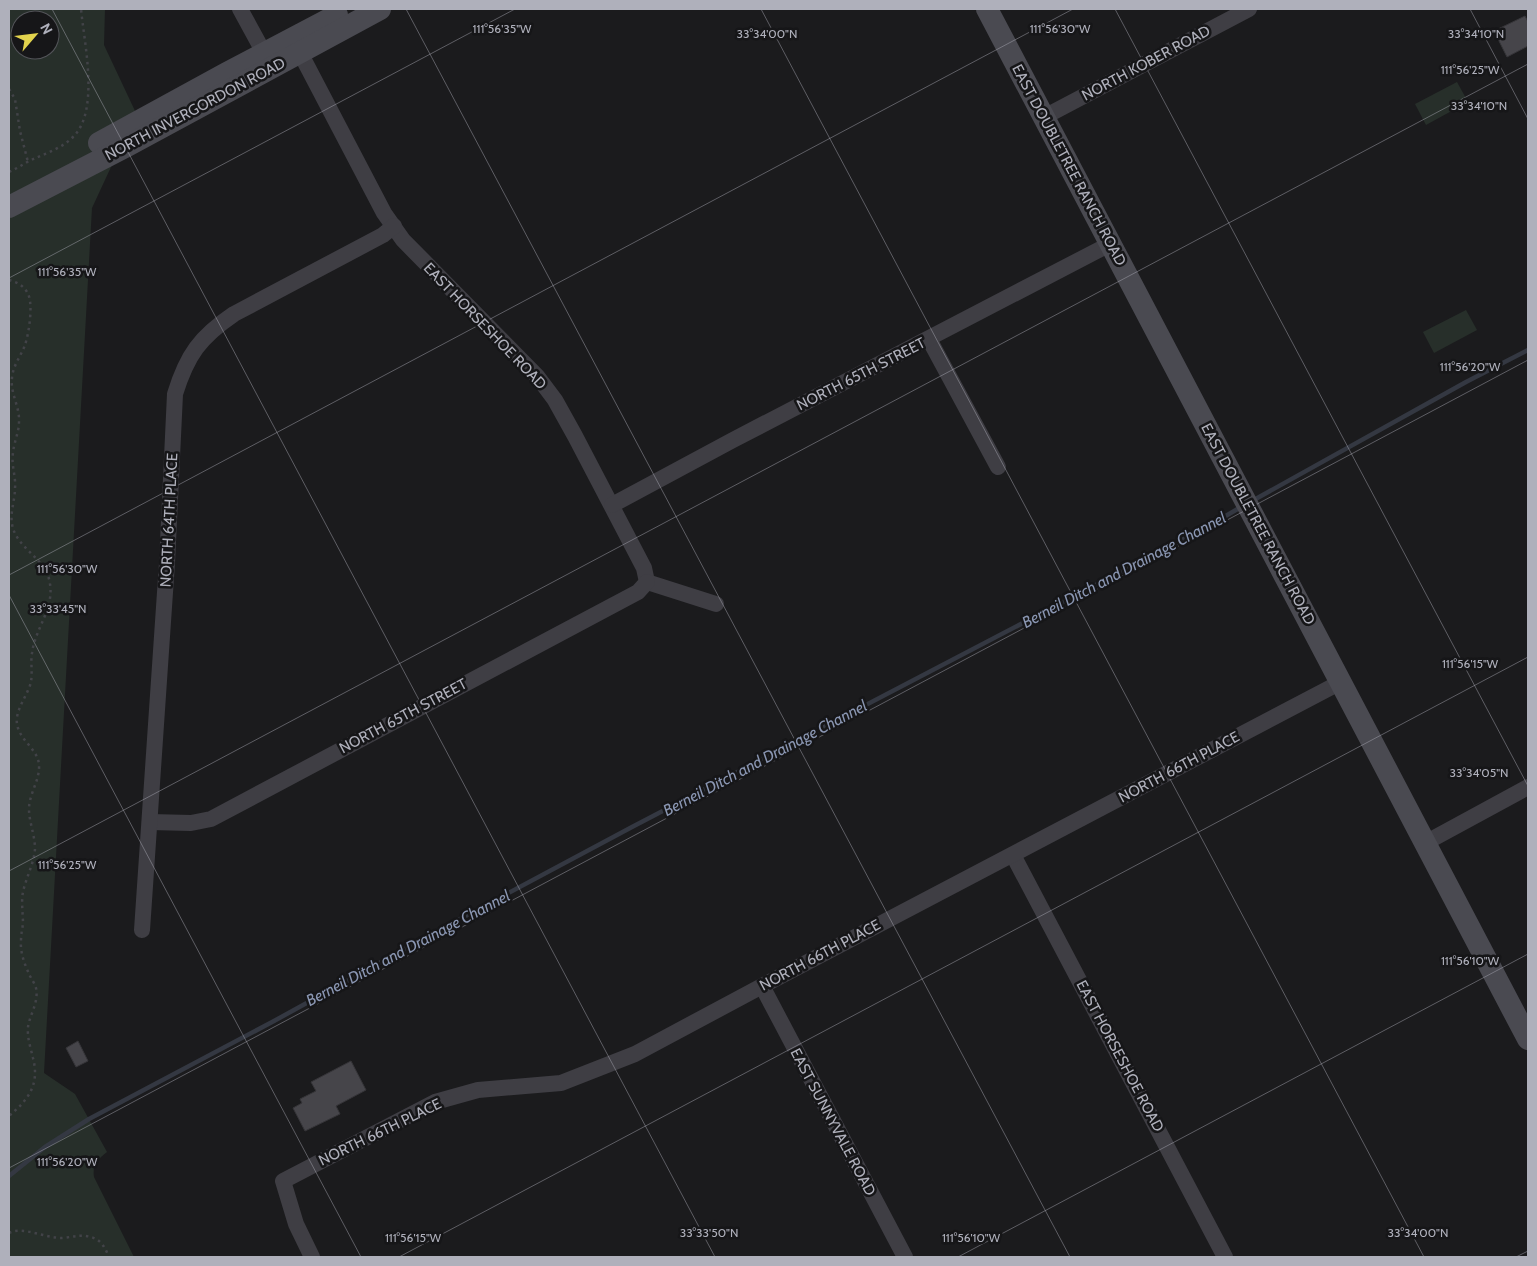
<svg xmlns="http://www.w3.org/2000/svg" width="1537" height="1266" font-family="Cabin,sans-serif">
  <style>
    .green { fill: #272f2a; fill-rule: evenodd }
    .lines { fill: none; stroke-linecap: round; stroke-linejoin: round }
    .stream { stroke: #343842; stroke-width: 4.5 }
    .building { fill: #46454a; stroke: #363539 }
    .path { stroke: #424348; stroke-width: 2.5; stroke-dasharray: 2.5 4; stroke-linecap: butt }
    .street { stroke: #3f3e44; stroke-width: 16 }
    .secondary { stroke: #4a4a51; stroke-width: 22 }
    .ticks { fill: none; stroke: #afb0bb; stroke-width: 1; stroke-opacity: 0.45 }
    .labels { text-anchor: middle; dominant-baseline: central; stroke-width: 5; stroke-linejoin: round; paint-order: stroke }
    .street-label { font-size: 15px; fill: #afb0bb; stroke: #161618 }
    .water-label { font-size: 16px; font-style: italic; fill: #8a96b2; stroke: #161618 }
    .ticks-label { font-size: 12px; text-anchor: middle; fill: #afb0bb; stroke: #161618; stroke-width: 5; stroke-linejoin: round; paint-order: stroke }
  </style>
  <rect width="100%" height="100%" fill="#1b1b1d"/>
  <!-- green -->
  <g class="green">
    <path d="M9,9H105L104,45L136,113L92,208L44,1073L75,1094L107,1152C98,1159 92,1165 94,1177L134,1257H9ZM20,20H50V50H20Z"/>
    <path d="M1457,82L1468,102L1426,125L1415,104Z"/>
    <path d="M1466,310L1477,330L1434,353L1423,332Z"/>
  </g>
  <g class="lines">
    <!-- stream -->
    <g class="stream">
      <path d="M1252,501L1466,382L1528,350"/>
      <path d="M9,1176L45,1147L89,1119L274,1021L443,928L632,827L1205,528L1241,507"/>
    </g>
  </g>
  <!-- building -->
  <g class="building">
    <path d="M1525,16L1528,22V46L1507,57L1494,31Z"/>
    <path d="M78,1041L88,1061L76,1067L66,1048Z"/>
    <path d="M351,1061L366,1090L336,1106L340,1114L305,1131L293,1108L302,1103L300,1099L316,1091L311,1082Z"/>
  </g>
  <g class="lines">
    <!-- path -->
    <g class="path">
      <path d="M9,89L15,99L20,131L28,162"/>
      <path d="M9,172C16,169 22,165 29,161C44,154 61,149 73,137C100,111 84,42 81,9"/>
      <path d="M9,280C16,282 23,285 27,292C34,302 29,333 25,345C21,356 13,365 12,378C10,393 20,407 19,422C19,432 14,442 13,453C11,465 16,476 15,488C15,500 10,512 12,524C16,549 47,558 50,584C54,609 35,629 32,653C30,664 34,677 29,688C25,698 19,706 17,717C14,738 38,747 39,765C40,780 29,794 29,809C29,822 35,835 35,849C34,863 26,878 23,892C21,902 23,913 23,924C22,930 21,935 21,941C20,953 25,965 30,976C32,980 35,984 36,988C39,1002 30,1014 28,1027C27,1038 31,1049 33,1058C40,1085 28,1100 9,1116"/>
      <path d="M9,1233C23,1226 45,1238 62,1238C74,1237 84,1233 96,1239C103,1243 106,1250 109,1257"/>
    </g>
    <!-- street -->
    <g class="street">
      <path d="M240,9L269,62"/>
      <path d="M295,43L384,213L403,240L537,376L555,400L575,436L644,568L647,582"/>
      <path d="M1044,117L1249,9"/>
      <path d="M929,339L998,467"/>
      <path d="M612,505L733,440L1110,244"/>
      <path d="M647,582L716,604"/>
      <path d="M150,822L191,823L211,819L638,592L647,582"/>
      <path d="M1425,843L1528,787"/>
      <path d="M1013,855L1225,1257"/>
      <path d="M142,930L167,563L175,394C187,355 200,337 234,314L383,235L394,226"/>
      <path d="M762,986L905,1257"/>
      <path d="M312,1257L296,1224L283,1181L435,1102L478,1090L561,1083L635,1054L762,986L1341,682"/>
    </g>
    <!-- secondary -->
    <g class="secondary">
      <path d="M987,9L1528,1039"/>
      <path d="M99,143L227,73L337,15"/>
      <path d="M9,207L127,146L380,9"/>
    </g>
  </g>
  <!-- ticks -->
  <path class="ticks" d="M52,9L715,1257M406,9L1070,1257M761,9L1424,1257M1115,9L1528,786M1470,9L1528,119M9,278L515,9M9,575L1073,9M9,595L361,1257M9,871L1528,64M9,1168L1528,360M399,1257L1528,657M958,1257L1528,954M1516,1257L1528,1251"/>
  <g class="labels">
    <!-- street labels -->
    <g class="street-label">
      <text transform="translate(1146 63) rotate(-28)">NORTH KOBER ROAD</text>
      <text transform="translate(195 109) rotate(-28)">NORTH INVERGORDON ROAD</text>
      <text transform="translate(1069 165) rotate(62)">EAST DOUBLETREE RANCH ROAD</text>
      <text transform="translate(485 326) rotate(46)">EAST HORSESHOE ROAD</text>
      <text transform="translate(861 374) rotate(-27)">NORTH 65TH STREET</text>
      <text transform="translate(169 520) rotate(-87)">NORTH 64TH PLACE</text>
      <text transform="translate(1258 524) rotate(62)">EAST DOUBLETREE RANCH ROAD</text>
      <text transform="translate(403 716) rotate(-28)">NORTH 65TH STREET</text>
      <text transform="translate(1179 767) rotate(-28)">NORTH 66TH PLACE</text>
      <text transform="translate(820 955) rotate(-28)">NORTH 66TH PLACE</text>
      <text transform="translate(1120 1056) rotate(62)">EAST HORSESHOE ROAD</text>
      <text transform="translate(833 1122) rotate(62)">EAST SUNNYVALE ROAD</text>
      <text transform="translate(380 1132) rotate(-26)">NORTH 66TH PLACE</text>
    </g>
    <!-- water labels -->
    <g class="water-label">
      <text transform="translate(1124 570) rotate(-28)">Berneil Ditch and Drainage Channel</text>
      <text transform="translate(765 758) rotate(-28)">Berneil Ditch and Drainage Channel</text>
      <text transform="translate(408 948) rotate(-28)">Berneil Ditch and Drainage Channel</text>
    </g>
  </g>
  <g class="ticks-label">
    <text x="502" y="33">111°56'35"W</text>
    <text x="1060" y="33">111°56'30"W</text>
    <text x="767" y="38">33°34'00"N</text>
    <text x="1476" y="38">33°34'10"N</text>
    <text x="1470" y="74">111°56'25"W</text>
    <text x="1479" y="110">33°34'10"N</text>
    <text x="67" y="276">111°56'35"W</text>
    <text x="1470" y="371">111°56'20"W</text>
    <text x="67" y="573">111°56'30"W</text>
    <text x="58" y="613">33°33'45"N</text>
    <text x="1470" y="668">111°56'15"W</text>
    <text x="1479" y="777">33°34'05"N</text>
    <text x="67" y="869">111°56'25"W</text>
    <text x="1470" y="965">111°56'10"W</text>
    <text x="67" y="1166">111°56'20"W</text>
    <text x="709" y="1237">33°33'50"N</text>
    <text x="1418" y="1237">33°34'00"N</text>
    <text x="413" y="1242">111°56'15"W</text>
    <text x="971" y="1242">111°56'10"W</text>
  </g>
  <!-- border -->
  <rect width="1537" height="1266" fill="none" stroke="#afb0bb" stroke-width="20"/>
  <!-- north arrow -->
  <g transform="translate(35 35) rotate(62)"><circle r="24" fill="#161618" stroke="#535459"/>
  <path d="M0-4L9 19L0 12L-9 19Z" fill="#e2d34d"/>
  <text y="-8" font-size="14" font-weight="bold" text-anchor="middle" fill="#afb0bb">N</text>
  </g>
</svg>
